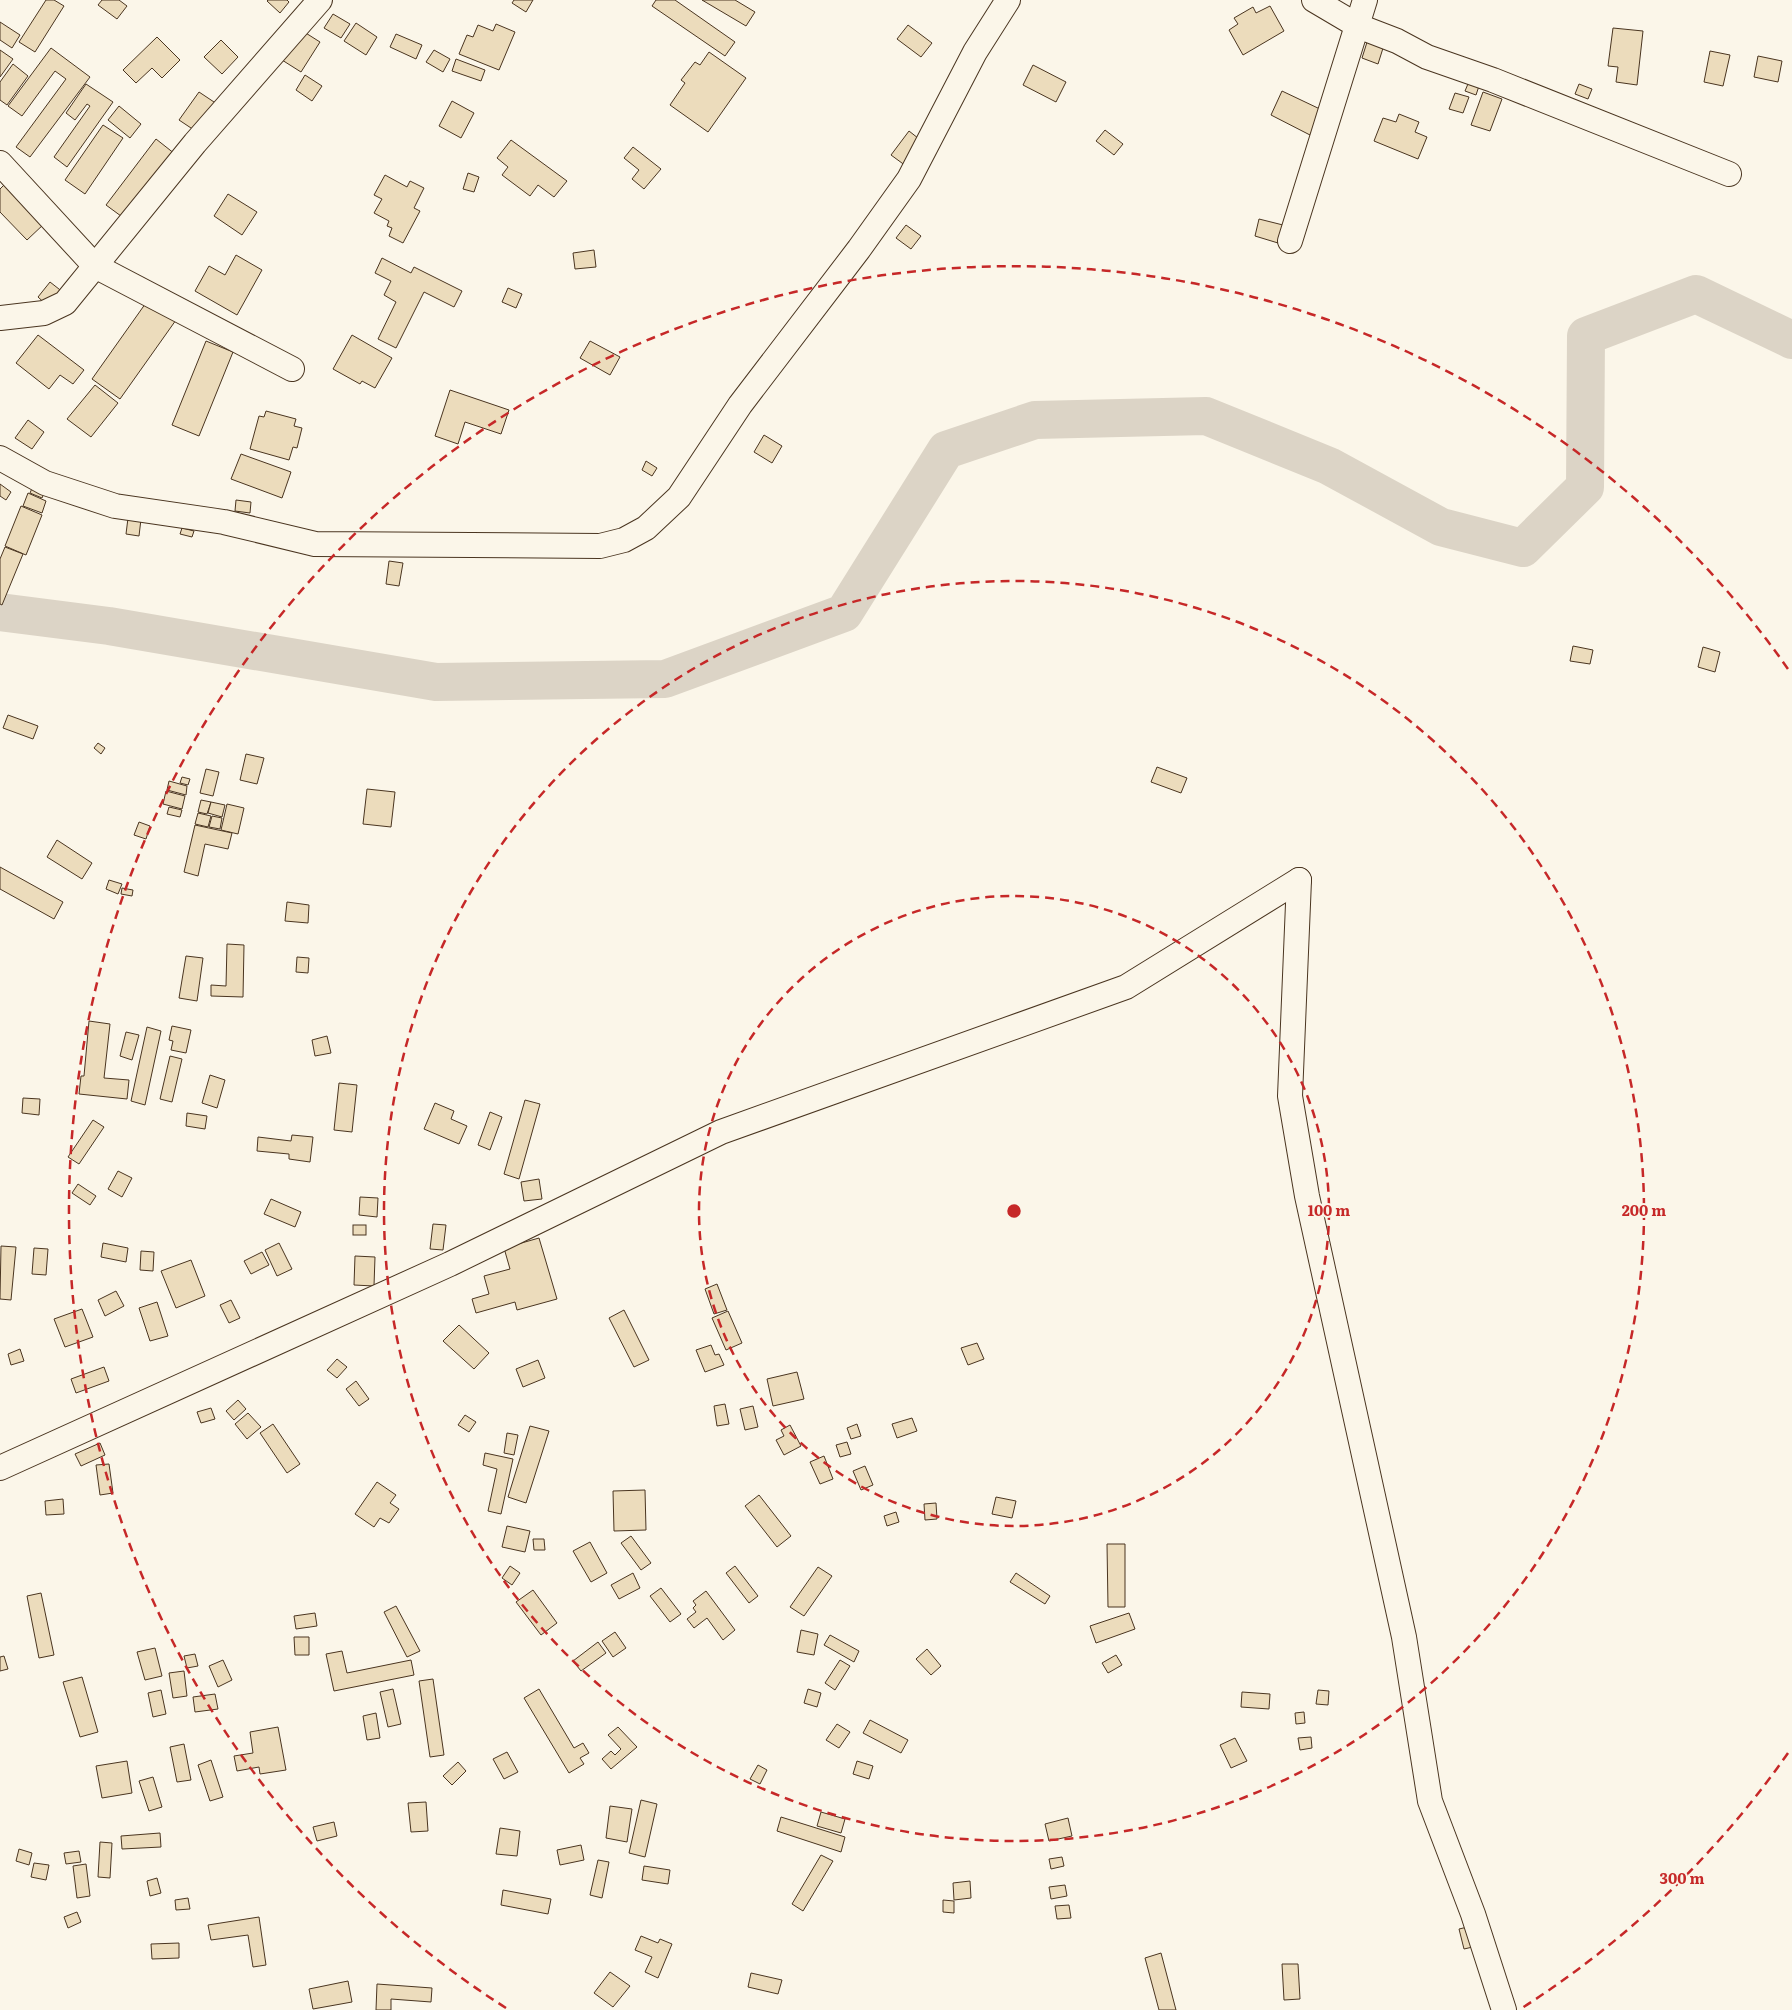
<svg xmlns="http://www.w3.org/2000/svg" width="1792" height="2010" font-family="Literata,serif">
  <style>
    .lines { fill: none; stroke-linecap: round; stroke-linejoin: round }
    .river { stroke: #dcd4c6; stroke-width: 38 }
    .building { fill: #ecdcbc; stroke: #4a3520 }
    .minor-casing { stroke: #4a3520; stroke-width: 26 }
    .minor { stroke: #fbf6e9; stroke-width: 24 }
    .ring { fill: none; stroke: #c62828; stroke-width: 2.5; stroke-dasharray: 9 6 }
    .centre { fill: #c62828; stroke: #fbf6e9; stroke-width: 2.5 }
    .ring-label { font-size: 15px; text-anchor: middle; font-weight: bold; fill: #c62828; stroke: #fbf6e9; stroke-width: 4; stroke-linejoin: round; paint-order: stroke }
  </style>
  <rect width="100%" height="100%" fill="#fbf6e9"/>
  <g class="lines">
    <!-- river -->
    <path class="river" d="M0,612L109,626L436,682L665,679L844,613L946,450L1035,420L1206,416L1329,466L1441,527L1523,548L1585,487L1586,336L1696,294L1792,340"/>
  </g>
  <!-- building -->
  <g class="building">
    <path d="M46,0H54L64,6L35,52L19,42Z"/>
    <path d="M102,0H119L127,6L117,19L98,5Z"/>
    <path d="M268,0H287L289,2L280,13L267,1Z"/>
    <path d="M514,0H533L526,12L512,3Z"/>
    <path d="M656,0H675L735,42L725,56L652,6Z"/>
    <path d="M702,0H735L755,12L746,26Z"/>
    <path d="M1270,6L1284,31L1243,55L1229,30L1238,24L1234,18L1253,7L1256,13Z"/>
    <path d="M333,14L350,24L341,38L324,28Z"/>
    <path d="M0,22L20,35L12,48L0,40Z"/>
    <path d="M356,23L377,37L366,55L344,41Z"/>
    <path d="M496,24L515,32L499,70L459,54L467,35L473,37L478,25L493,31Z"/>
    <path d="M908,25L932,43L921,57L897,39Z"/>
    <path d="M1613,28L1643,31L1637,85L1616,82L1618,67L1608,66Z"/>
    <path d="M301,30L320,42L301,72L282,60Z"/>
    <path d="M396,34L422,45L416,59L390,47Z"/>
    <path d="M157,37L180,60L162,78L152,68L136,83L123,70Z"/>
    <path d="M1368,39L1384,45L1378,64L1362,58Z"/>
    <path d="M221,40L238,57L222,74L204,57Z"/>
    <path d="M51,48L90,77L30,157L16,147L66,79L55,71L22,116L8,106Z"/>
    <path d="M0,50L13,59L0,77Z"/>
    <path d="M434,50L450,59L443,72L426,62Z"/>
    <path d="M1710,51L1730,55L1723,86L1704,82Z"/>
    <path d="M709,52L746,78L708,132L670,105L685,83L681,80L695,62L700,65Z"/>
    <path d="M1758,56L1782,61L1778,82L1754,77Z"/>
    <path d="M456,59L485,70L481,81L452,71Z"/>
    <path d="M13,64L28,76L7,105L0,100V82Z"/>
    <path d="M1033,65L1066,82L1056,102L1023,85Z"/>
    <path d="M305,75L322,86L312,101L296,90Z"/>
    <path d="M1470,79L1480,83L1476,95L1465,91Z"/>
    <path d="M86,84L113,102L67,167L54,157L90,106L87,104L75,120L66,113Z"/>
    <path d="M1579,84L1592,89L1588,99L1575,94Z"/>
    <path d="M1282,91L1322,110L1310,135L1271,115Z"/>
    <path d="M199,92L217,104L197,132L179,120Z"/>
    <path d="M1483,92L1502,99L1490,131L1471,125Z"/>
    <path d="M1455,93L1469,97L1463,113L1449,109Z"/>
    <path d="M452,101L474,113L461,138L439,126Z"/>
    <path d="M119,106L141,124L130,138L108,120Z"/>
    <path d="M1399,114L1419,122L1415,132L1427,137L1418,159L1374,141L1383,118L1396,122Z"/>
    <path d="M103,125L123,138L85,194L65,180Z"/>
    <path d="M1105,130L1123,144L1114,155L1096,141Z"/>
    <path d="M909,131L923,142L906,166L891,155Z"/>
    <path d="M156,139L175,154L125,219L106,205Z"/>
    <path d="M511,140L567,181L554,197L538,185L530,196L502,175L508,167L497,158Z"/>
    <path d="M633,147L661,169L644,189L632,179L639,170L624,158Z"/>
    <path d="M468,173L479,177L474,192L463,189Z"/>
    <path d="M385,175L407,187L410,181L424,188L414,208L420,211L403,243L389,236L392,228L387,226L389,221L374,213L382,199L374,195Z"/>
    <path d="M6,183L45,223L27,240L0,212V189Z"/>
    <path d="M228,194L257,212L242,235L214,216Z"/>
    <path d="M1259,219L1283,225L1278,243L1255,236Z"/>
    <path d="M906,225L921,236L911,249L896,238Z"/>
    <path d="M594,250L596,267L575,269L573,253Z"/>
    <path d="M236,255L262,270L237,315L195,291L209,266L225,275Z"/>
    <path d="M382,258L411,273L414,267L462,291L454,307L424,292L396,348L378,339L396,302L384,295L391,281L375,273Z"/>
    <path d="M50,282L64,293L51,309L38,297Z"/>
    <path d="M508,288L522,294L516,308L502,302Z"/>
    <path d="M148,300L176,320L120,399L92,379Z"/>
    <path d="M38,335L84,370L73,384L60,375L49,389L16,363Z"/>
    <path d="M352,335L392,358L375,388L362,381L360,384L333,369Z"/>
    <path d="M206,341L233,352L199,436L172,425Z"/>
    <path d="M590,341L620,357L610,375L580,358Z"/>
    <path d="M95,385L118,403L91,437L67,419Z"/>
    <path d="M450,390L509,410L501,434L465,422L458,444L435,436Z"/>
    <path d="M266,411L296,419L294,426L302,428L297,448L293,447L289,460L250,449L259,416L264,417Z"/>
    <path d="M28,420L44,432L32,449L15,438Z"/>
    <path d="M764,435L782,446L772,463L754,452Z"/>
    <path d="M241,454L291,472L282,498L231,479Z"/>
    <path d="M646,461L657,468L652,476L642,470Z"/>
    <path d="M0,484L11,492L6,500L0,496Z"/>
    <path d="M33,486L45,491L42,498L30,493Z"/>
    <path d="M28,493L46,501L42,513L23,506Z"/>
    <path d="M236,500L251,502L250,513L235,511Z"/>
    <path d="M21,506L42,515L26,555L5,546Z"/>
    <path d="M128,518L141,519L139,536L126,534Z"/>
    <path d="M182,528L194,531L192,537L180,534Z"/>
    <path d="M5,547L23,554L2,605L0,604V559Z"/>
    <path d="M389,561L403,563L399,586L386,584Z"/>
    <path d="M1573,646L1593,650L1590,664L1570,661Z"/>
    <path d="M1703,647L1720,652L1715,672L1698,667Z"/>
    <path d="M8,715L38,726L33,739L3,728Z"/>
    <path d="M98,743L105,748L101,754L94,748Z"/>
    <path d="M246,754L264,758L257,784L240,780Z"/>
    <path d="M1157,767L1187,778L1181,793L1151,782Z"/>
    <path d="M206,769L219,772L213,796L200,793Z"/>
    <path d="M182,777L190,779L188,785L180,783Z"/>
    <path d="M169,781L187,786L186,795L167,790Z"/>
    <path d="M367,789L395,792L391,827L363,824Z"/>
    <path d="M166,791L185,796L182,809L163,804Z"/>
    <path d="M201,800L211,802L207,814L198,812Z"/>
    <path d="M211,802L225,805L222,817L208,813Z"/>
    <path d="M227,804L244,808L238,834L221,830Z"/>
    <path d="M169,807L182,810L180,817L167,814Z"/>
    <path d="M198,813L211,816L208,827L195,824Z"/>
    <path d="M212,816L222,818L220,829L209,827Z"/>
    <path d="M139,822L150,826L146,839L134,835Z"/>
    <path d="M195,825L232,833L228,849L205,844L198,876L184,872Z"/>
    <path d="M57,840L92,863L82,879L47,857Z"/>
    <path d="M0,867L63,902L54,919L0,889Z"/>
    <path d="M109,880L122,884L118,894L106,889Z"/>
    <path d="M122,888L133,890L132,896L121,894Z"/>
    <path d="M287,902L309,905L308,923L285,921Z"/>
    <path d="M227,944L244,945L243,997L211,996V985L226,986Z"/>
    <path d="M186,956L203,958L197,1001L179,998Z"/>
    <path d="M297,957L309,958L308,973L296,972Z"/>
    <path d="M89,1021L110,1024L104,1078L129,1080L127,1099L79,1094L81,1076H84Z"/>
    <path d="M172,1026L191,1030L186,1053L171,1050L173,1041L169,1040Z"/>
    <path d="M147,1027L161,1031L145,1105L131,1101Z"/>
    <path d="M126,1032L139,1035L132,1060L120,1056Z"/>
    <path d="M327,1036L331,1053L315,1056L312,1040Z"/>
    <path d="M170,1056L182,1059L172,1102L160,1099Z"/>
    <path d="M210,1075L225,1080L217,1108L202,1103Z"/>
    <path d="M339,1083L357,1085L352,1132L334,1130Z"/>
    <path d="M23,1098L40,1099L39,1115L22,1113Z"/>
    <path d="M525,1100L540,1104L519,1179L504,1174Z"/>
    <path d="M435,1103L454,1111L451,1119L467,1126L459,1144L424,1129Z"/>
    <path d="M490,1112L502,1117L490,1150L478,1145Z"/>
    <path d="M187,1113L207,1116L205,1129L186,1126Z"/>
    <path d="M93,1120L104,1127L79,1164L68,1157Z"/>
    <path d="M292,1135L313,1137L310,1162L289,1159V1154L257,1151L258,1137L291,1141Z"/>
    <path d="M118,1171L132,1178L122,1197L108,1189Z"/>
    <path d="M539,1179L542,1199L524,1201L521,1182Z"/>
    <path d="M78,1184L96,1196L90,1205L72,1193Z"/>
    <path d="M360,1197L378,1198L377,1217L359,1215Z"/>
    <path d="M271,1199L301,1212L295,1227L264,1214Z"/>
    <path d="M433,1224L446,1225L443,1250L430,1249Z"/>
    <rect x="353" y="1225" width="13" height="10"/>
    <path d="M539,1238L557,1299L517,1310L515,1302L476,1313L472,1299L489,1294L484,1276L510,1269L504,1248Z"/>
    <path d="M103,1243L128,1248L126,1262L101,1257Z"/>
    <path d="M279,1243L292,1269L277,1276L265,1250Z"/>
    <path d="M1,1246L16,1247L11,1300L0,1299Z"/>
    <path d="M34,1248L48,1249L46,1275L32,1274Z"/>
    <path d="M141,1251L154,1252L153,1271L140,1270Z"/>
    <path d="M262,1252L269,1265L251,1274L244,1261Z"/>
    <path d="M355,1256L375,1257L374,1286L354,1285Z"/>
    <path d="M191,1260L205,1296L176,1308L161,1271Z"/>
    <path d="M717,1284L727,1310L714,1314L705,1289Z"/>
    <path d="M116,1291L124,1306L105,1316L98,1300Z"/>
    <path d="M231,1300L240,1318L229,1323L220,1305Z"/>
    <path d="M157,1302L168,1336L150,1341L139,1308Z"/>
    <path d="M82,1309L93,1337L65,1347L54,1319Z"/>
    <path d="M624,1310L649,1360L634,1367L609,1318Z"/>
    <path d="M728,1311L742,1343L726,1350L712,1318Z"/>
    <path d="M459,1325L489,1353L474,1369L443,1341Z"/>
    <path d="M977,1343L984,1359L968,1365L961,1348Z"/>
    <path d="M711,1345L715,1355L719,1354L724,1365L705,1372L696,1350Z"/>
    <path d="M20,1349L24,1361L11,1365L8,1354Z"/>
    <path d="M337,1359L347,1367L337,1378L327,1370Z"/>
    <path d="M538,1360L545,1378L523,1387L516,1369Z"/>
    <path d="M104,1367L109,1381L76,1393L71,1379Z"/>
    <path d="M797,1372L804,1399L773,1406L767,1379Z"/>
    <path d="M356,1381L369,1399L359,1406L346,1389Z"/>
    <path d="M238,1400L246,1409L234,1420L226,1411Z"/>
    <path d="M725,1404L729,1424L717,1426L714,1406Z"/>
    <path d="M753,1406L758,1427L745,1430L740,1409Z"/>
    <path d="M211,1408L215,1419L201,1423L197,1412Z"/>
    <path d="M248,1413L261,1427L247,1439L235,1424Z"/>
    <path d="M465,1415L476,1422L469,1432L458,1425Z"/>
    <path d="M912,1418L917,1431L897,1438L892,1424Z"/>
    <path d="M273,1424L300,1464L287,1473L260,1433Z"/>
    <path d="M857,1424L861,1436L851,1439L847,1428Z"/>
    <path d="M790,1425L801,1446L784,1455L776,1440L784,1436L781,1430Z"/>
    <path d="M530,1426L549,1431L526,1503L508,1497Z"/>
    <path d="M507,1433L518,1435L514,1455L504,1453Z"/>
    <path d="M847,1442L851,1454L840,1457L836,1445Z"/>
    <path d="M100,1443L105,1455L81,1466L75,1454Z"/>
    <path d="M485,1453L513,1459L501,1514L488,1511L497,1469L483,1465Z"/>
    <path d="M824,1456L833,1479L820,1484L810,1462Z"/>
    <path d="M109,1464L113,1493L100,1495L96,1465Z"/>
    <path d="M865,1466L873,1485L861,1490L853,1471Z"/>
    <path d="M377,1482L396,1495L390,1503L399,1509L389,1523L380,1518L374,1527L355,1514Z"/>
    <path d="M645,1490L646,1530L614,1531L613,1491Z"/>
    <path d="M759,1495L791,1536L777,1547L745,1506Z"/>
    <path d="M996,1497L1016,1501L1012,1518L992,1514Z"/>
    <path d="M63,1499L64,1514L46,1515L45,1501Z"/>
    <path d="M936,1503L937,1519L925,1520L924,1504Z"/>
    <path d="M896,1512L899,1522L887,1526L884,1516Z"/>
    <path d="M507,1526L530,1531L525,1552L502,1547Z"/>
    <path d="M631,1536L651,1563L641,1570L621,1543Z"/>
    <path d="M533,1539H544L545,1550H534Z"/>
    <path d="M590,1542L607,1573L591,1582L573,1551Z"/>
    <path d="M1107,1544H1125V1607H1108Z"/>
    <path d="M510,1566L520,1573L512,1585L502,1578Z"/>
    <path d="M735,1566L758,1596L749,1603L726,1573Z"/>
    <path d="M818,1567L832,1576L804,1616L790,1607Z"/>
    <path d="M633,1573L640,1588L619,1599L611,1585Z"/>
    <path d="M1016,1573L1050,1596L1045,1604L1010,1582Z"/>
    <path d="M661,1588L681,1614L670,1622L650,1596Z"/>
    <path d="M533,1590L557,1623L541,1635L516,1602Z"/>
    <path d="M706,1591L735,1630L723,1640L707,1618L694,1628L687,1619L696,1612L693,1608L696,1605L693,1601Z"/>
    <path d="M41,1593L54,1655L39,1658L27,1596Z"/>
    <path d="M396,1606L420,1651L407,1657L384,1612Z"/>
    <path d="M315,1613L317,1626L296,1629L294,1616Z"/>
    <path d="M1129,1613L1135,1629L1096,1643L1090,1626Z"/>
    <path d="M801,1630L818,1634L814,1655L797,1652Z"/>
    <path d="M615,1632L626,1648L613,1657L602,1641Z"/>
    <path d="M830,1635L859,1651L854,1662L824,1645Z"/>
    <path d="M294,1637H309V1655H295Z"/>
    <path d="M598,1642L606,1653L581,1671L573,1661Z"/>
    <path d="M155,1648L162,1676L145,1680L137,1652Z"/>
    <path d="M927,1649L941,1666L931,1675L916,1659Z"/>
    <path d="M342,1651L347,1673L411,1660L414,1675L334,1691L326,1654Z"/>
    <path d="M195,1654L198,1666L187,1668L184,1656Z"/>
    <path d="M1116,1655L1122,1665L1108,1673L1102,1663Z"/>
    <path d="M4,1656L8,1669L0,1671V1657Z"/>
    <path d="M223,1660L232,1680L218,1687L209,1666Z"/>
    <path d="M840,1660L850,1666L835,1690L825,1683Z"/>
    <path d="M184,1671L187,1696L173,1698L169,1673Z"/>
    <path d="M82,1677L98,1732L80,1737L63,1682Z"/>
    <path d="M433,1679L444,1755L430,1757L419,1681Z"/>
    <path d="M393,1689L401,1724L388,1727L380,1692Z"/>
    <path d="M539,1689L574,1748L583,1743L589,1753L580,1758L584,1764L569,1773L524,1698Z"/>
    <path d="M808,1689L821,1693L817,1707L804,1703Z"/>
    <path d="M161,1690L166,1714L153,1717L148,1693Z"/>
    <path d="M1318,1690L1329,1691L1328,1705L1316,1704Z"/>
    <path d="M1242,1692L1270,1694L1269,1709L1241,1707Z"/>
    <path d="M215,1694L218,1709L195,1712L193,1697Z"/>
    <path d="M1304,1712L1305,1723L1296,1724L1295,1713Z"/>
    <path d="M376,1713L380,1738L367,1740L363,1716Z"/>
    <path d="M870,1720L908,1740L901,1753L863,1733Z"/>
    <path d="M837,1724L850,1732L839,1748L826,1740Z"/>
    <path d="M278,1727L286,1770L260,1774L259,1767L237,1771L234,1756L253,1753L250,1732Z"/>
    <path d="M618,1727L637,1747L611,1769L602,1759L611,1751L615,1755L621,1749L608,1735Z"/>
    <path d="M1311,1737L1312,1748L1300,1750L1298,1738Z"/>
    <path d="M1235,1738L1247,1761L1231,1768L1220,1745Z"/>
    <path d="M184,1744L191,1780L177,1782L170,1747Z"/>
    <path d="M507,1752L518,1772L504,1779L493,1759Z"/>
    <path d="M211,1760L223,1797L210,1801L198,1765Z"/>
    <path d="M127,1761L132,1793L102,1798L96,1766Z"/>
    <path d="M857,1761L873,1766L869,1779L853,1774Z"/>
    <path d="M458,1762L466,1771L452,1785L443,1776Z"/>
    <path d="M758,1765L767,1770L760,1784L750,1779Z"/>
    <path d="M153,1777L162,1807L149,1811L139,1781Z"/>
    <path d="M641,1800L657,1804L645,1857L629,1853Z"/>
    <path d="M426,1802L428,1831L411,1832L408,1803Z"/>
    <path d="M610,1806L632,1809L627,1842L606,1838Z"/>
    <path d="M821,1812L845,1819L841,1833L817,1826Z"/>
    <path d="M781,1817L845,1837L841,1852L777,1831Z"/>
    <path d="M1068,1818L1072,1836L1049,1841L1045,1824Z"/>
    <path d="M334,1822L337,1836L317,1841L313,1827Z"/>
    <path d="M500,1828L520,1831L517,1856L496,1854Z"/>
    <path d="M160,1833L161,1847L122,1849L121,1836Z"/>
    <path d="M100,1842L112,1843L110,1878L98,1877Z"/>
    <path d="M581,1845L584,1860L560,1865L557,1850Z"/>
    <path d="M19,1849L32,1853L29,1865L16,1861Z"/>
    <path d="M79,1851L81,1862L66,1864L64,1853Z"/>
    <path d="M821,1855L833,1861L803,1911L792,1904Z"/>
    <path d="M1062,1857L1064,1866L1051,1869L1049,1859Z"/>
    <path d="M598,1860L609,1862L602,1898L590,1895Z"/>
    <path d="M34,1863L49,1865L46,1880L31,1877Z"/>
    <path d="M86,1864L90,1896L77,1898L73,1866Z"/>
    <path d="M644,1866L670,1870L668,1884L642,1880Z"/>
    <path d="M157,1878L161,1893L150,1896L147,1881Z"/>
    <path d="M970,1881L971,1898L954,1900L953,1883Z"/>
    <path d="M1065,1885L1067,1896L1051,1899L1049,1887Z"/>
    <path d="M503,1890L551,1899L548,1914L501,1905Z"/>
    <path d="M188,1898L190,1909L176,1910L175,1900Z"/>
    <path d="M943,1900L954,1901V1913L943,1912Z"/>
    <path d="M1069,1905L1071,1918L1057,1919L1055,1906Z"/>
    <path d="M77,1912L81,1922L68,1928L64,1917Z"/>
    <path d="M259,1917L266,1965L253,1967L248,1935L211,1940L208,1925Z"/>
    <path d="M1472,1926L1477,1946L1464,1949L1459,1929Z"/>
    <path d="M641,1936L658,1943L660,1939L672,1944L658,1978L645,1972L652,1957L635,1950Z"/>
    <path d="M179,1943V1958L152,1959L151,1944Z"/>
    <path d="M1161,1953L1176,2010H1159L1145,1958Z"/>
    <path d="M1282,1964H1298L1300,1999L1284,2000Z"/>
    <path d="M610,1972L630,1986L613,2007L594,1993Z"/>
    <path d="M751,1973L782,1980L778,1994L748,1987Z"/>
    <path d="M348,1981L352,2002L313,2009L309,1989Z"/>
    <path d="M377,1984L432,1988L431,2002L391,1999V2010H376Z"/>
  </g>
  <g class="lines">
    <!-- minor casing -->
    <g class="minor-casing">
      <g id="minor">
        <path d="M1314,0L1358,26L1397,41L1427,57L1493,80L1729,174"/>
        <path d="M0,163L95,266L292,369"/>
        <path d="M1290,241L1365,0"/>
        <path d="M0,318L44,313L65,303L195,143L320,0"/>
        <path d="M0,458L45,483L115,506L224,522L315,544L600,546L624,540L646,528L679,497L740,405L859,249L909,179L975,52L1008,0"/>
        <path d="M1299,880L1290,1096L1307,1196L1404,1637L1430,1801L1473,1914L1504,2010"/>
        <path d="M0,1468L450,1264L721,1132L1126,987L1299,880"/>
      </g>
    </g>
    <!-- minor -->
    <use href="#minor" class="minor"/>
  </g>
  <!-- distance rings -->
  <g class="ring">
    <circle cx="1014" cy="1211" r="315"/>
    <circle cx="1014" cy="1211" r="630"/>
    <path d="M1788 1753A945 945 0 0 1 1522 2008M506 2008A945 945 0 1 1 1788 669"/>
  </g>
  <circle cx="1014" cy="1211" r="8" class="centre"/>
  <g class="ring-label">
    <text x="1329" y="1216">100 m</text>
    <text x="1644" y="1216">200 m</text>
    <text x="1682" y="1884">300 m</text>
  </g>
</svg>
